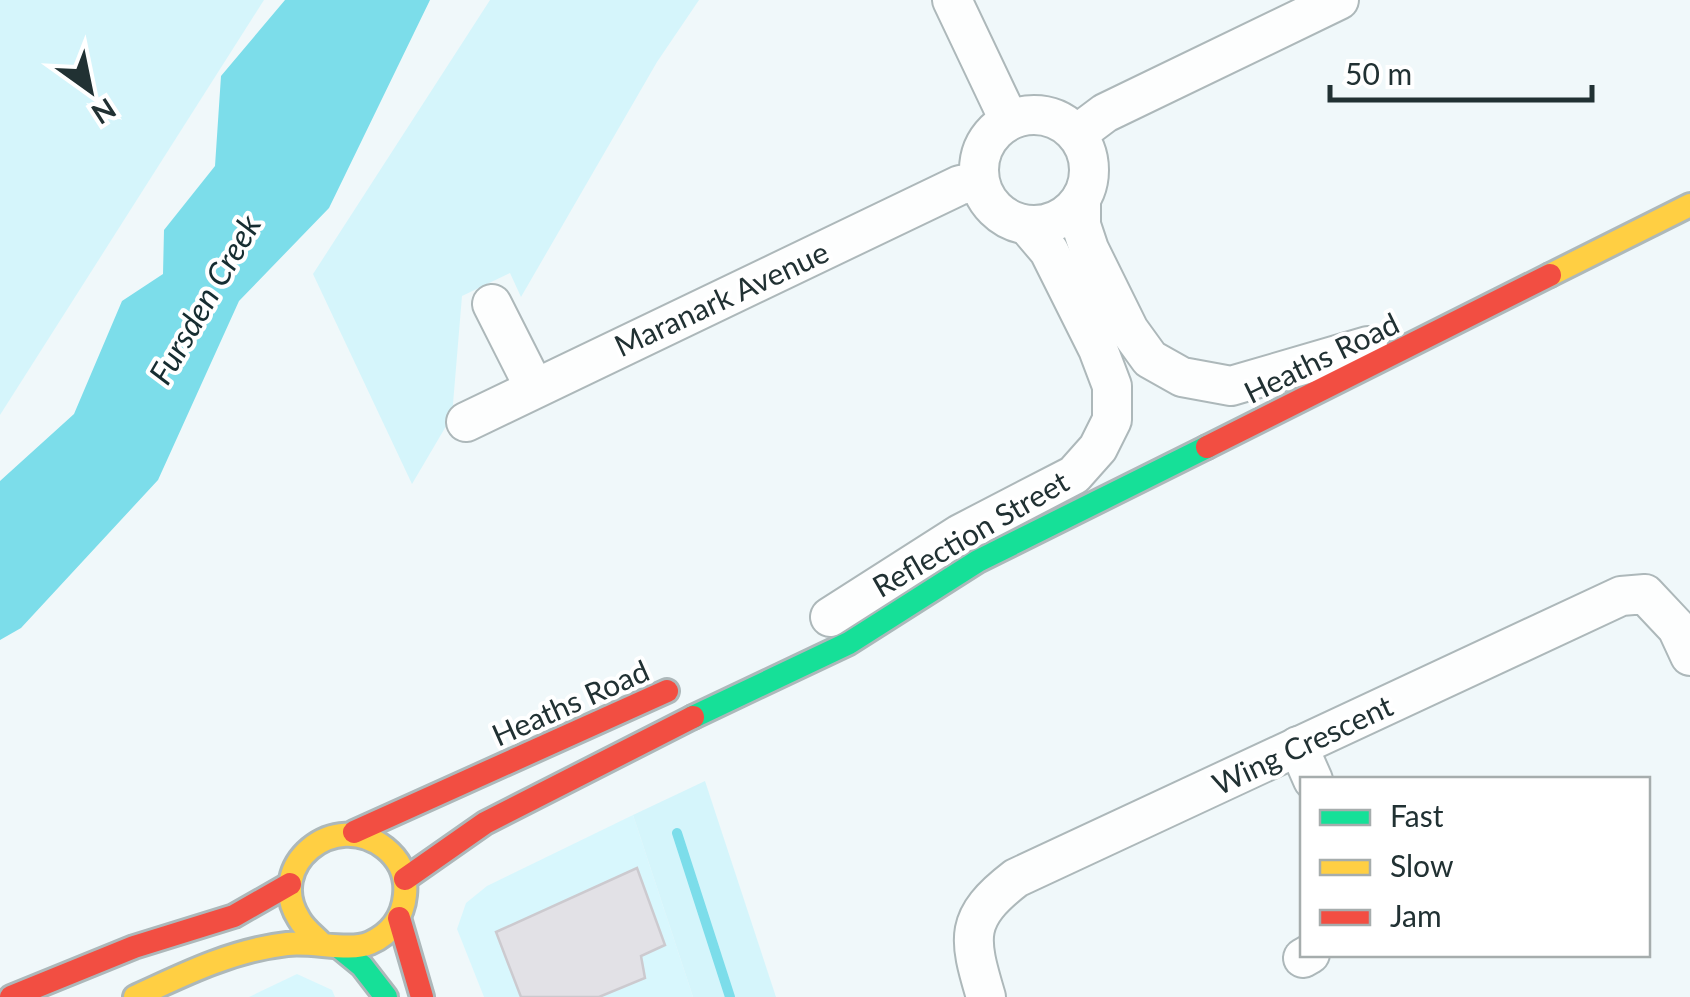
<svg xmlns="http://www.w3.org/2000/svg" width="1690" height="997" font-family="Lato,sans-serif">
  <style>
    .built { fill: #d8f7fd }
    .green { fill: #d5f5fb }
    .water { fill: #7cddea }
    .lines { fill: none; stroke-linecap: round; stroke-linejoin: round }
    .stream { stroke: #7cddea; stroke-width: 10 }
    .building { fill: #e2e1e6; stroke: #cccacf; stroke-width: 2.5 }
    .street-casing { stroke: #adb8ba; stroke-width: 42 }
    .fast-casing { stroke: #adb8ba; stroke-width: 28 }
    .slow-casing { stroke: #adb8ba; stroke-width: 28 }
    .jam-casing { stroke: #adb8ba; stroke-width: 28 }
    .street { stroke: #fdfefe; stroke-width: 38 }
    .fast { stroke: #16e098; stroke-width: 22 }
    .slow { stroke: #ffcf43; stroke-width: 22 }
    .jam { stroke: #f24e42; stroke-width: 22 }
    .labels { text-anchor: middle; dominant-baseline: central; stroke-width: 8; stroke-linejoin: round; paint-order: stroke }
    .street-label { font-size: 30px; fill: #213133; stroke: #fff }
    .water-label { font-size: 32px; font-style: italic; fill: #162d31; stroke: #fff }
  </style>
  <rect width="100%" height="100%" fill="#f0f8fa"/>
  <!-- built -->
  <g class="built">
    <path d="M633,815L693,997H484L457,929L466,903L487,886Z"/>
    <path d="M297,974L332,990L335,997H249Z"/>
  </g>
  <!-- green -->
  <g class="green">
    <path d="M0,0H264L0,415Z"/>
    <path d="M490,0H699L657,62L521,297L510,273L462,296L452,416L412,484L313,274Z"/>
    <path d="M705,781L776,997H693L633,815Z"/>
  </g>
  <!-- water -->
  <path class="water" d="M285,0H430L329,208L239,301L158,480L21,628L0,640V481L74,414L122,301L163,274L164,230L215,166L221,76Z"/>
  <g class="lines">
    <!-- stream -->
    <path class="stream" d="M677,833L730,997"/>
  </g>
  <!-- building -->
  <path class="building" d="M637,868L665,945L641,956L645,978L599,997H521L496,932Z"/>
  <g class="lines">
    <!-- street casing -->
    <g class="street-casing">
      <g id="street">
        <path d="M952,0L1009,120"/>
        <circle cx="1034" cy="170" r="55"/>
        <path d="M1077,134L1105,113L1339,0"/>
        <path d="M1081,199V225L1089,249L1129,330L1150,359L1182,377L1231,386L1368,346"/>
        <path d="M492,304L534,387"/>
        <path d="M466,422L960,185L979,182"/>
        <path d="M830,617L960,534L1074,475L1098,448L1112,420V386L1098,349L1049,251L1027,225"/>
        <path d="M1298,746L1313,780"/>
        <path d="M1303,958L1310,954"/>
        <path d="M986,997C968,937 964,918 1016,878L1621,596L1645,594L1677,628L1690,656"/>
      </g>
    </g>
    <!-- fast casing -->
    <g class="fast-casing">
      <g id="fast">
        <path d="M693,717L849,643L978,561L1207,447"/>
        <path d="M340,948L362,966L386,997"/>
      </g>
    </g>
    <!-- slow casing -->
    <g class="slow-casing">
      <g id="slow">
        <path d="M1550,275L1690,205"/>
        <path d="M135,997C184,974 233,950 287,944C314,941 349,952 370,943C390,934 403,917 405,895C407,876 400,860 385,848C334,808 265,866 299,919C304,928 313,935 320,942"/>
      </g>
    </g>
    <!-- jam casing -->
    <g class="jam-casing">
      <g id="jam">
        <path d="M1207,447L1550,275"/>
        <path d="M354,832L667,691"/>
        <path d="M405,879L485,823L693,717"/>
        <path d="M399,918L422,997"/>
        <path d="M11,997L134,947L234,916L290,884"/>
      </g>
    </g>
    <!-- street -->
    <use href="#street" class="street"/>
    <!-- fast -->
    <use href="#fast" class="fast"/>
    <!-- slow -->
    <use href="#slow" class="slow"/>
    <!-- jam -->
    <use href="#jam" class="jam"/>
  </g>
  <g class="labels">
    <!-- street labels -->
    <g class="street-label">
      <text transform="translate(721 298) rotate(-25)">Maranark Avenue</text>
      <text transform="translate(1321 357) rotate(-26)">Heaths Road</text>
      <text transform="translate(970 533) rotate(-30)">Reflection Street</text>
      <text transform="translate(570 702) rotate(-24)">Heaths Road</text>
      <text transform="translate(1302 744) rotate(-25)">Wing Crescent</text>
    </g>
    <!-- water labels -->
    <g class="water-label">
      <text transform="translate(204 299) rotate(-60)">Fursden Creek</text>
    </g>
  </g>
  <!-- legend -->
  <rect x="1300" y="777" width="350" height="180" fill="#ffffff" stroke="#a6adad" stroke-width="2.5"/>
  <rect x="1320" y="810" width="50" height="15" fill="#16e098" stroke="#a6adad" stroke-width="2.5"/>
  <text x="1390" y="827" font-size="30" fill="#213133">Fast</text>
  <rect x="1320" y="860" width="50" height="15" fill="#ffcf43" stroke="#a6adad" stroke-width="2.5"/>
  <text x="1390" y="877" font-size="30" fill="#213133">Slow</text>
  <rect x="1320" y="910" width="50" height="15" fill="#f24e42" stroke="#a6adad" stroke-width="2.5"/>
  <text x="1390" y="927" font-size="30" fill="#213133">Jam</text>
  <!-- north arrow -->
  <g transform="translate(90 90) rotate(147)" stroke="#ffffff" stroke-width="8" paint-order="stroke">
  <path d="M0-8L18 38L0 25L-18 38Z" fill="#213133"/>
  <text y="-15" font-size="28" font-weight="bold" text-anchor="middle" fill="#213133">N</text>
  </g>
  <!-- scale -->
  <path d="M1330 85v15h262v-15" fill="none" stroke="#213133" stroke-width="5"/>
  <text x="1345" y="85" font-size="30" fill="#213133" stroke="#ffffff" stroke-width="8" paint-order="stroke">50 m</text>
</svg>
